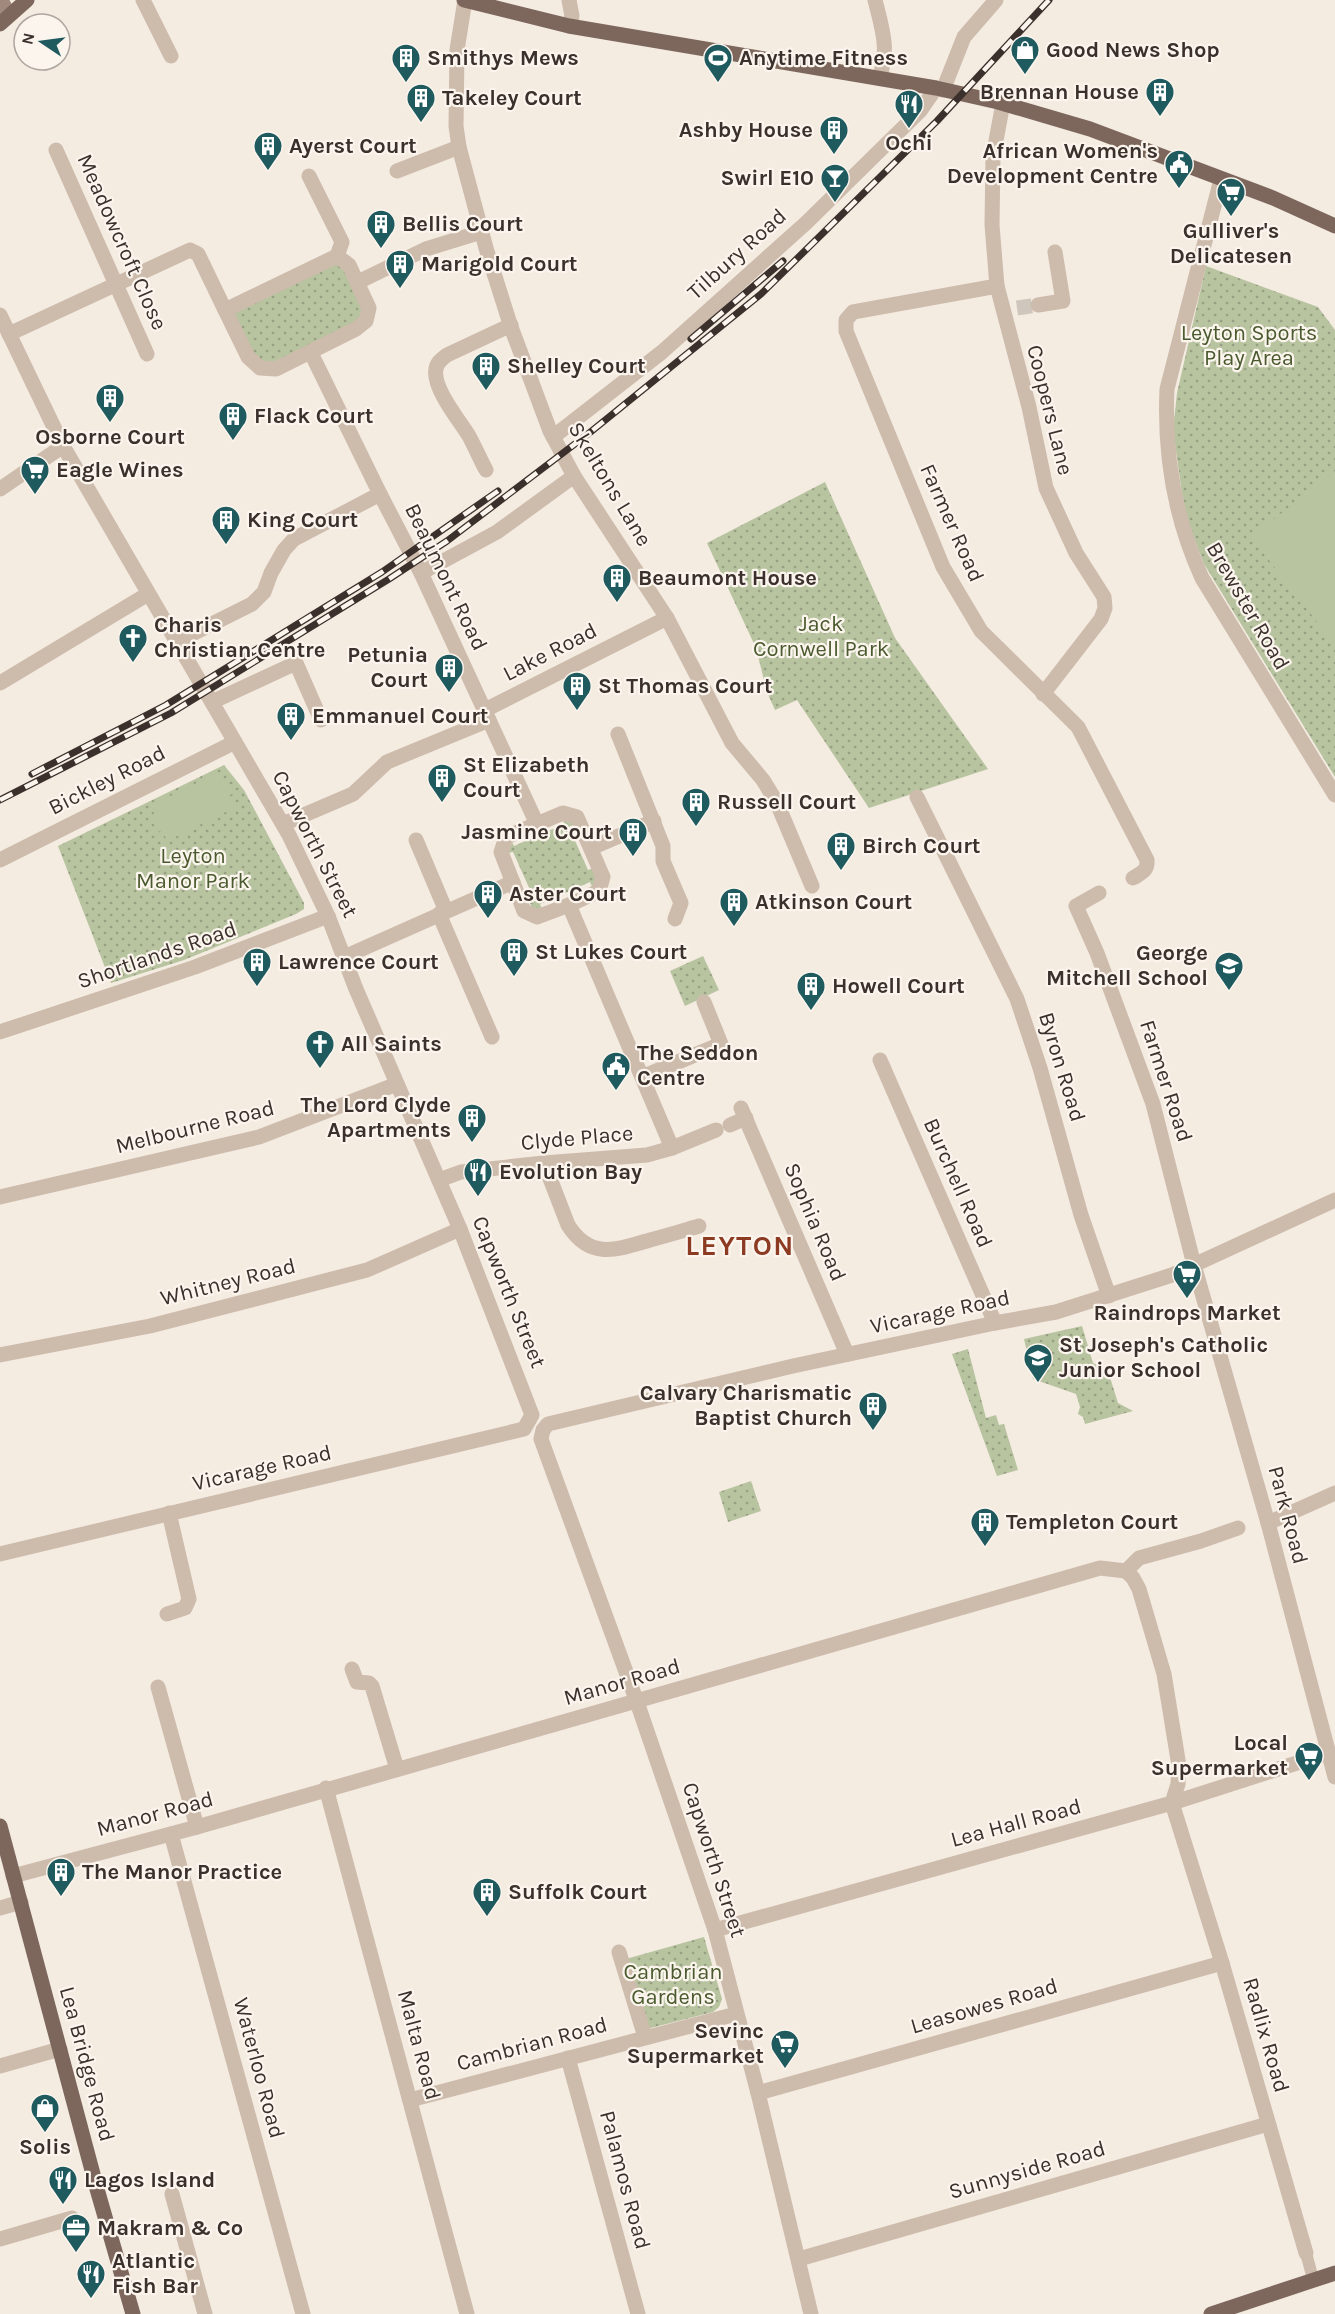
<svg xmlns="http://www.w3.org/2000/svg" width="1335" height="2314" font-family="Karla,sans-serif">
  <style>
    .park { fill: url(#park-dots) }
    .pitch { fill: #b8c4a0 }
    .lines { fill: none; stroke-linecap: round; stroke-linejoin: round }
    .minor-tunnel { stroke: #cfc6bd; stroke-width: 15; stroke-dasharray: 15 8; stroke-linecap: butt }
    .pedestrian { stroke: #cdbbac; stroke-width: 12 }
    .minor { stroke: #cdbbac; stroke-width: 15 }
    .tertiary { stroke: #cdbbac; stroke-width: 15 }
    .secondary { stroke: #a18a7d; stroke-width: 15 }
    .primary { stroke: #7d675c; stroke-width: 15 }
    .rail-casing { stroke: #3b302b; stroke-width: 7 }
    .rail { stroke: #fbf5ee; stroke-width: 4.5; stroke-dasharray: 14; stroke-linecap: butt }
    .labels { text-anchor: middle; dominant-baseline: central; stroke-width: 4.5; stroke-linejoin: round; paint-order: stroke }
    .poi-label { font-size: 22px; font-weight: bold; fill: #3b302b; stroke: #fbf5ee; text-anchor: start }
    .street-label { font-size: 22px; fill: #3b302b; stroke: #fbf5ee }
    .park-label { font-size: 22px; fill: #4a5a2e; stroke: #fbf5ee }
    .district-label { font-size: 28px; font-weight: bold; letter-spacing: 1.5px; fill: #8c3b22; stroke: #fbf5ee }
  </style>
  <defs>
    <pattern id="park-dots" width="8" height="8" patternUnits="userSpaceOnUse" patternTransform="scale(1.5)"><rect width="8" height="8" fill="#b8c4a0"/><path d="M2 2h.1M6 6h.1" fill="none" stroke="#97a083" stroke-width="1.8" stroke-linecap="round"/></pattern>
  </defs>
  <rect width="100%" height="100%" fill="#f4ebe1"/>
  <!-- park -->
  <g class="park">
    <path d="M325,262L349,265L366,321L260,368L225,310Z"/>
    <path d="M1206,266L1318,307L1335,330V777L1204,564L1185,515L1173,430L1177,393Z"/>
    <path d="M825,482L895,638L988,769L869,808L797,700L775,710L767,692L756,648L707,543Z"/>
    <path d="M224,765L244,790L304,903V909L296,914L184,960L111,983L58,846Z"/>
    <path d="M563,820L574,824L569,827L588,870L593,868L597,877L594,886L592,887L590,882L540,904L542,909L532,908L530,903L535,901L513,852L508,853L512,842L514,846L564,824Z"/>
    <path d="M703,956L719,990L685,1006L670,971Z"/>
    <path d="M1082,1326L1093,1363L1108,1371L1118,1403L1133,1411L1085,1424L1083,1417L1078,1414L1080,1407L1076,1394L1033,1379L1024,1339Z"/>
    <path d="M968,1349L986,1418L996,1415L999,1425L1004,1424L1018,1470L997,1476L952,1354Z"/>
    <path d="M751,1481L761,1511L728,1522L719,1492Z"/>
    <path d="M704,1937L722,1999L719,2007L713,2012L647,2029L626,1959Z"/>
  </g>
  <!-- pitch -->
  <g class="pitch">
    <path d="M1335,471V645L1251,537Z"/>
    <path d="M217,773L223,786L228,784L232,794L228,796L234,808L167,841L162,830L158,832L152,821L157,819L150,806Z"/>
  </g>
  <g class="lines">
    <!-- minor-tunnel -->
    <path class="minor-tunnel" d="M1017,308L1038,305"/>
    <!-- pedestrian -->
    <path class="pedestrian" d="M1306,2253L1313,2279"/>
    <!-- minor -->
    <g class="minor">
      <path d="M143,0L171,56"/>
      <path d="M465,0L457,50L456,126L459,147L486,248L511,327L550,431L574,476L667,618L732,743L763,780L777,803L812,886"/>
      <path d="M569,0L572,16L569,26"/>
      <path d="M875,0C882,28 890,50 879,78"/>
      <path d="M943,90L964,37L996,0"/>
      <path d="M1003,103L993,157L992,225L997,286L1029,407L1046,488L1076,553L1104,597L1105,608L1101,619L1043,694"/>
      <path d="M56,150L147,354"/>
      <path d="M397,171L459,147"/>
      <path d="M309,176L342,242L337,256"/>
      <path d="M1221,179L1167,389C1164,454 1175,519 1202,578L1335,795"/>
      <path d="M337,256L349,265L369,308L366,321L356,329L276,369L260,368L248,357L225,310Z"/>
      <path d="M358,282L426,249L481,232"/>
      <path d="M997,286L853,312L846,320V331L943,567L981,631L1078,727L1147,860C1148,871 1141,873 1133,878"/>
      <path d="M1038,305L1063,301L1055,252"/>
      <path d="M9,334L190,250L198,254L225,310"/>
      <path d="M311,353L380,494L421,573L537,824"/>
      <path d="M553,437L662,352L806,223L920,111L936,88"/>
      <path d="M486,470C480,459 475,447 469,436C460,421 432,388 436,369C437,362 442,359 447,355L511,325"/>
      <path d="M0,489L63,446"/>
      <path d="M421,573L497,532L574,476"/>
      <path d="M176,642L252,604L264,592L271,573L284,550L294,539L380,494"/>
      <path d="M0,683L148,594"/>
      <path d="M212,702L296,663L321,720"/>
      <path d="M485,710L667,618"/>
      <path d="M618,734L663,846V861L681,903L675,919"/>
      <path d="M917,797L1017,999L1040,1068L1081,1215L1109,1296"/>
      <path d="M563,813L577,817L603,877L599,891L569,905L537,917L524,911L501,852L506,837Z"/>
      <path d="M283,824L353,794L387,762L489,720"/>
      <path d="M416,840L446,911"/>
      <path d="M591,848L654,821"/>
      <path d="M0,860L235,742"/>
      <path d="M1099,893L1076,906L1097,953L1153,1104L1194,1265L1268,1523L1335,1777"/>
      <path d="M569,905L672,1148"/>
      <path d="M439,914L492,1037"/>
      <path d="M344,957L513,882"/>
      <path d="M0,1032L195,967L328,916"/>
      <path d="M880,1060L995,1323"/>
      <path d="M642,1077L721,1044L704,1002"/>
      <path d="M741,1108L847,1354"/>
      <path d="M730,1125L746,1118"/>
      <path d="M544,1163L568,1225C590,1260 616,1250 650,1240C666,1236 682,1231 699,1226"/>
      <path d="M439,1180L461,1172L544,1163L647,1155L672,1148L716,1130"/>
      <path d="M0,1197L259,1137L397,1084"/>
      <path d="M0,1355L150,1326L367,1270L460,1229"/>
      <path d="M1268,1523L1335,1493"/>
      <path d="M1126,1571L1133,1578L1139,1589L1164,1674L1179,1766L1178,1784L1172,1803"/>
      <path d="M1126,1571L1139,1558L1201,1541L1238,1528"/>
      <path d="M167,1614L185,1608L189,1599L169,1513"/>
      <path d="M352,1669L357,1682L369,1683L372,1686L397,1769"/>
      <path d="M158,1687L197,1827"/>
      <path d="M326,1788L467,2314"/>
      <path d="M1172,1803L1222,1963L1306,2253"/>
      <path d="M171,1834L303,2314"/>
      <path d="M13,1876L197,1827L1100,1568L1126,1571"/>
      <path d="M0,1908L21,1902"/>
      <path d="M715,1930L1172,1803L1328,1753"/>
      <path d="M619,1952L645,2037"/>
      <path d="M568,2058L638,2314"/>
      <path d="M0,2066L60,2049"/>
      <path d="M758,2093L1222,1963"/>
      <path d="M410,2100L736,2014"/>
      <path d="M172,2194L205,2314"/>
      <path d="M0,2239L72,2218"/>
      <path d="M799,2259L1268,2124"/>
      <path d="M811,2314L758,2093L715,1930L637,1702L541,1439L543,1430L548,1424L793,1366L995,1323L1056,1312L1172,1275L1335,1200"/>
    </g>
    <!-- tertiary -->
    <path class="tertiary" d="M0,315L63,446L289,835L328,916L356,989L460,1229L532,1415L524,1429L0,1554"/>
    <!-- secondary -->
    <path class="secondary" d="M1,0L9,15"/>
    <!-- primary -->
    <g class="primary">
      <path d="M464,0L569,26L936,88L998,102L1090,129L1273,198L1335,226"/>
      <path d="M0,24L27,0"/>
      <path d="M0,1826L97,2189L133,2314"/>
      <path d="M1211,2314L1335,2273"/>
    </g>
    <!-- rail casing -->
    <g class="rail-casing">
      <g id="rail">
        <path d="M691,339L783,261"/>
        <path d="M32,774L166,705L382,572L498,491"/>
        <path d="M0,800L171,713L389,579L447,541L588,434L761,294L937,121L1049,0"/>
      </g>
    </g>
    <!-- rail -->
    <use href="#rail" class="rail"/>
  </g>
  <!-- icons -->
  <defs>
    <g id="shop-pin" transform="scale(1.5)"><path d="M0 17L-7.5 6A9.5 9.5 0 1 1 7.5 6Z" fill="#1f5a5e" stroke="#fbf5ee"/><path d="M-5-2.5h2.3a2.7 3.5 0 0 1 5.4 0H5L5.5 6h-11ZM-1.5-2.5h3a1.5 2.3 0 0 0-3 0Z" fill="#fff"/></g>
    <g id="building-pin" transform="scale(1.5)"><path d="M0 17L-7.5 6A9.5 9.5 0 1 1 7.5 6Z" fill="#1f5a5e" stroke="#fbf5ee"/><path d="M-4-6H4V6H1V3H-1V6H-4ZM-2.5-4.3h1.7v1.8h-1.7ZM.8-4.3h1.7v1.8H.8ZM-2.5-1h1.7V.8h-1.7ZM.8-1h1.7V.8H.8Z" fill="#fff"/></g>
    <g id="stadium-pin" transform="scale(1.5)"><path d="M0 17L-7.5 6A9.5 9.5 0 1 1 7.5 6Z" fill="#1f5a5e" stroke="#fbf5ee"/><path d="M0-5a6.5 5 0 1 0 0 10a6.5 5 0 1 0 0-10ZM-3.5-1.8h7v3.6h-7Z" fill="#fff"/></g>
    <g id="restaurant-pin" transform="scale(1.5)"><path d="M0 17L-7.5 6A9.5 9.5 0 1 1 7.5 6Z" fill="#1f5a5e" stroke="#fbf5ee"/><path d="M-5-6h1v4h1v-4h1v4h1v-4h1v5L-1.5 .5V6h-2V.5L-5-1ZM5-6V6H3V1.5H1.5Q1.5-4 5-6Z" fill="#fff"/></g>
    <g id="civic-pin" transform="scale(1.5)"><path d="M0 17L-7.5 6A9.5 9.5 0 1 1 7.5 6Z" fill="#1f5a5e" stroke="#fbf5ee"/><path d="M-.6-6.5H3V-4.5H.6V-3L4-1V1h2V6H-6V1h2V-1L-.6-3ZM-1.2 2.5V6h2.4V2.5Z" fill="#fff"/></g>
    <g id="bar-pin" transform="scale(1.5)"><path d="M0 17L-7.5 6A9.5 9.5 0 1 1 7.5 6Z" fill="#1f5a5e" stroke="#fbf5ee"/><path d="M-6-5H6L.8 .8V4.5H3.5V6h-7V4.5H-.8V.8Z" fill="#fff"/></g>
    <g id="supermarket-pin" transform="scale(1.5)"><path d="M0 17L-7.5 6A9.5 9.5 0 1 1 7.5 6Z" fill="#1f5a5e" stroke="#fbf5ee"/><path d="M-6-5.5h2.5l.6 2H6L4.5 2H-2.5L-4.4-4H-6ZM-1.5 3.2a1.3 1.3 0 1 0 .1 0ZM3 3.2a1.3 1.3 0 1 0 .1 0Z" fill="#fff"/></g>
    <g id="church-pin" transform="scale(1.5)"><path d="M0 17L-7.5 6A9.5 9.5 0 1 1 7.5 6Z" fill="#1f5a5e" stroke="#fbf5ee"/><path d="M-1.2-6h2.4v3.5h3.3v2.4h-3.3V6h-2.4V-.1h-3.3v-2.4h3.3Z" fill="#fff"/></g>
    <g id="school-pin" transform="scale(1.5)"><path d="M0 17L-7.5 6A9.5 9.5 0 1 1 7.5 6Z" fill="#1f5a5e" stroke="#fbf5ee"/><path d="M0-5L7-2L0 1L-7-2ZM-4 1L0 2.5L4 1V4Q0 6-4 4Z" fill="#fff"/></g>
    <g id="office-pin" transform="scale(1.5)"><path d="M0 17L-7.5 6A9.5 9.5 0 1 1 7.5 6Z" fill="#1f5a5e" stroke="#fbf5ee"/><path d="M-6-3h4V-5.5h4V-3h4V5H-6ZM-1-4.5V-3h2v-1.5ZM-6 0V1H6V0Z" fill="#fff"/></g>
  </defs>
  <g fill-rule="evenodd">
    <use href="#shop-pin" x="1025" y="50"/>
    <use href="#building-pin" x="406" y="58"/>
    <use href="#stadium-pin" x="718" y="58"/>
    <use href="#building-pin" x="1160" y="92"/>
    <use href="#building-pin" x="421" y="98"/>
    <use href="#restaurant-pin" x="909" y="104"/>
    <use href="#building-pin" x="834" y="130"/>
    <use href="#building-pin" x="268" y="146"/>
    <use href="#civic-pin" x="1179" y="164"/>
    <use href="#bar-pin" x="835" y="178"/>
    <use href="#supermarket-pin" x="1231" y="192"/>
    <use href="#building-pin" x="381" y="224"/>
    <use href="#building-pin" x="400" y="264"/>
    <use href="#building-pin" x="486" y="366"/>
    <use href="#building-pin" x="110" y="398"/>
    <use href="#building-pin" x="233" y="416"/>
    <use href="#supermarket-pin" x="35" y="470"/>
    <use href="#building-pin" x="226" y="520"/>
    <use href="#building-pin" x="617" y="578"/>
    <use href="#church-pin" x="133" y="638"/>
    <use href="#building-pin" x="449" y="668"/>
    <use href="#building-pin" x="577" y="686"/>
    <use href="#building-pin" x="291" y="716"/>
    <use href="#building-pin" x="442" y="778"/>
    <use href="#building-pin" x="696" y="802"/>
    <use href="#building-pin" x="633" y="832"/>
    <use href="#building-pin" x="841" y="846"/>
    <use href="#building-pin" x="488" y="894"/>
    <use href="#building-pin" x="734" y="902"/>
    <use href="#building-pin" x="514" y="952"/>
    <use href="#building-pin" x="257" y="962"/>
    <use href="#school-pin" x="1229" y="966"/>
    <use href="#building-pin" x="811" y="986"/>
    <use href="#church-pin" x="320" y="1044"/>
    <use href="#civic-pin" x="616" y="1066"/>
    <use href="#building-pin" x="472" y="1118"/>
    <use href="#restaurant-pin" x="478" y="1172"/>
    <use href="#supermarket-pin" x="1187" y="1274"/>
    <use href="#school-pin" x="1038" y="1358"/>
    <use href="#building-pin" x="873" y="1406"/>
    <use href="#building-pin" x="985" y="1522"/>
    <use href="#supermarket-pin" x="1309" y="1756"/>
    <use href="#building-pin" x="61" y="1872"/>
    <use href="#building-pin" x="487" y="1892"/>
    <use href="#supermarket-pin" x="785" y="2044"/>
    <use href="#shop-pin" x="45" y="2108"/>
    <use href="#restaurant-pin" x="63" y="2180"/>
    <use href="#office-pin" x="76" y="2228"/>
    <use href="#restaurant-pin" x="91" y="2274"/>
  </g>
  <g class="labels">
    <!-- poi labels -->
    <g class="poi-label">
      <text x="1046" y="50">Good News Shop</text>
      <text x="427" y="58">Smithys Mews</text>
      <text x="739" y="58">Anytime Fitness</text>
      <text x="1139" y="92" text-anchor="end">Brennan House</text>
      <text x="442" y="98">Takeley Court</text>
      <text x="813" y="130" text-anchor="end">Ashby House</text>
      <text x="909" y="143" text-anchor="middle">Ochi</text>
      <text x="289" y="146">Ayerst Court</text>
      <text x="1158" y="151" text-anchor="end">African Women's<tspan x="1158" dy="25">Development Centre</tspan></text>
      <text x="814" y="178" text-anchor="end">Swirl E10</text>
      <text x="402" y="224">Bellis Court</text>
      <text x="1231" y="231" text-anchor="middle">Gulliver's<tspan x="1231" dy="25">Delicatesen</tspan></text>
      <text x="421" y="264">Marigold Court</text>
      <text x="507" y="366">Shelley Court</text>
      <text x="254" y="416">Flack Court</text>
      <text x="110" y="437" text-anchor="middle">Osborne Court</text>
      <text x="56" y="470">Eagle Wines</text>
      <text x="247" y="520">King Court</text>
      <text x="638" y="578">Beaumont House</text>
      <text x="154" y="625">Charis<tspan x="154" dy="25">Christian Centre</tspan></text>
      <text x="428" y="655" text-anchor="end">Petunia<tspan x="428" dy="25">Court</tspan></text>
      <text x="598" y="686">St Thomas Court</text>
      <text x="312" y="716">Emmanuel Court</text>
      <text x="463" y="765">St Elizabeth<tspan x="463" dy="25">Court</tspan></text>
      <text x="717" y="802">Russell Court</text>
      <text x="612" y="832" text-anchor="end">Jasmine Court</text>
      <text x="862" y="846">Birch Court</text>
      <text x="509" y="894">Aster Court</text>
      <text x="755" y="902">Atkinson Court</text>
      <text x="535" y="952">St Lukes Court</text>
      <text x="1208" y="953" text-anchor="end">George<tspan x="1208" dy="25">Mitchell School</tspan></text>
      <text x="278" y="962">Lawrence Court</text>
      <text x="832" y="986">Howell Court</text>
      <text x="341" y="1044">All Saints</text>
      <text x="637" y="1053">The Seddon<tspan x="637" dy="25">Centre</tspan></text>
      <text x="451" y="1105" text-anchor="end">The Lord Clyde<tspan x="451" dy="25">Apartments</tspan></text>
      <text x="499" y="1172">Evolution Bay</text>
      <text x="1187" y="1313" text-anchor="middle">Raindrops Market</text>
      <text x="1059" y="1345">St Joseph's Catholic<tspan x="1059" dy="25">Junior School</tspan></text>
      <text x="852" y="1393" text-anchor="end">Calvary Charismatic<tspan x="852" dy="25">Baptist Church</tspan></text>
      <text x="1006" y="1522">Templeton Court</text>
      <text x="1288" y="1743" text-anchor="end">Local<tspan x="1288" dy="25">Supermarket</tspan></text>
      <text x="82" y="1872">The Manor Practice</text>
      <text x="508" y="1892">Suffolk Court</text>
      <text x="764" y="2031" text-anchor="end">Sevinc<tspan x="764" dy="25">Supermarket</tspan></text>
      <text x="45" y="2147" text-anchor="middle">Solis</text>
      <text x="84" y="2180">Lagos Island</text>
      <text x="97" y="2228">Makram &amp; Co</text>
      <text x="112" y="2261">Atlantic<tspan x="112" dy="25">Fish Bar</tspan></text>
    </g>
    <!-- street labels -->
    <g class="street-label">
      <text transform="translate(122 242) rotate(66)">Meadowcroft Close</text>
      <text transform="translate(737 254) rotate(-42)">Tilbury Road</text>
      <text transform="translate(1050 410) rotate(76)">Coopers Lane</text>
      <text transform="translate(610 484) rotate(59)">Skeltons Lane</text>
      <text transform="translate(952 523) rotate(66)">Farmer Road</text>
      <text transform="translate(446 577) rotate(64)">Beaumont Road</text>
      <text transform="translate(1248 606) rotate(60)">Brewster Road</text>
      <text transform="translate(550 652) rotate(-27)">Lake Road</text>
      <text transform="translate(107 780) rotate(-27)">Bickley Road</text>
      <text transform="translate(315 844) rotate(63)">Capworth Street</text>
      <text transform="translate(157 955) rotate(-19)">Shortlands Road</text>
      <text transform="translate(1062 1067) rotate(73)">Byron Road</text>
      <text transform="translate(1166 1081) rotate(72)">Farmer Road</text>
      <text transform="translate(195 1127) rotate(-14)">Melbourne Road</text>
      <text transform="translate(577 1138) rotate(-5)">Clyde Place</text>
      <text transform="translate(958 1183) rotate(66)">Burchell Road</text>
      <text transform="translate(815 1222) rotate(67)">Sophia Road</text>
      <text transform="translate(228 1282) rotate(-14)">Whitney Road</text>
      <text transform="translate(509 1292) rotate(68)">Capworth Street</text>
      <text transform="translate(940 1312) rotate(-12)">Vicarage Road</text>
      <text transform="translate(262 1468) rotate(-13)">Vicarage Road</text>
      <text transform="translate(1288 1515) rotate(75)">Park Road</text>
      <text transform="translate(622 1682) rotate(-16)">Manor Road</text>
      <text transform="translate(155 1814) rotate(-15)">Manor Road</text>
      <text transform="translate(1016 1823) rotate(-15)">Lea Hall Road</text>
      <text transform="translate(714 1860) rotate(72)">Capworth Street</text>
      <text transform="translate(984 2006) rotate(-16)">Leasowes Road</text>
      <text transform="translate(1266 2035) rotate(74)">Radlix Road</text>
      <text transform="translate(532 2044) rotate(-15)">Cambrian Road</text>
      <text transform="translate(419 2045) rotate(75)">Malta Road</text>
      <text transform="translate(87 2064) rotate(75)">Lea Bridge Road</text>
      <text transform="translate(259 2068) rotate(75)">Waterloo Road</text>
      <text transform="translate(1027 2170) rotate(-16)">Sunnyside Road</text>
      <text transform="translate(625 2180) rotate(75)">Palamos Road</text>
    </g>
    <!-- park labels -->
    <g class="park-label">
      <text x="1249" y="333">Leyton Sports<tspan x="1249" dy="25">Play Area</tspan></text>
      <text x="821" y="624">Jack<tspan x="821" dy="25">Cornwell Park</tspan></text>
      <text x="193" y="856">Leyton<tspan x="193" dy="25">Manor Park</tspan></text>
      <text x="673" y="1972">Cambrian<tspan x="673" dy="25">Gardens</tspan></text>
    </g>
    <!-- district labels -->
    <g class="district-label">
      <text x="740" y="1245">LEYTON</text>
    </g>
  </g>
  <!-- north arrow -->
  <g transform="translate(42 42) rotate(283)"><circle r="28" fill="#fbf5ee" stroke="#aea6a0" stroke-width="1.5"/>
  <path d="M0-4.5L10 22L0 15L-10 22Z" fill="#1f5a5e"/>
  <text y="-9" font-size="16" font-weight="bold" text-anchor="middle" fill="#3b302b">N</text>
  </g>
</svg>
